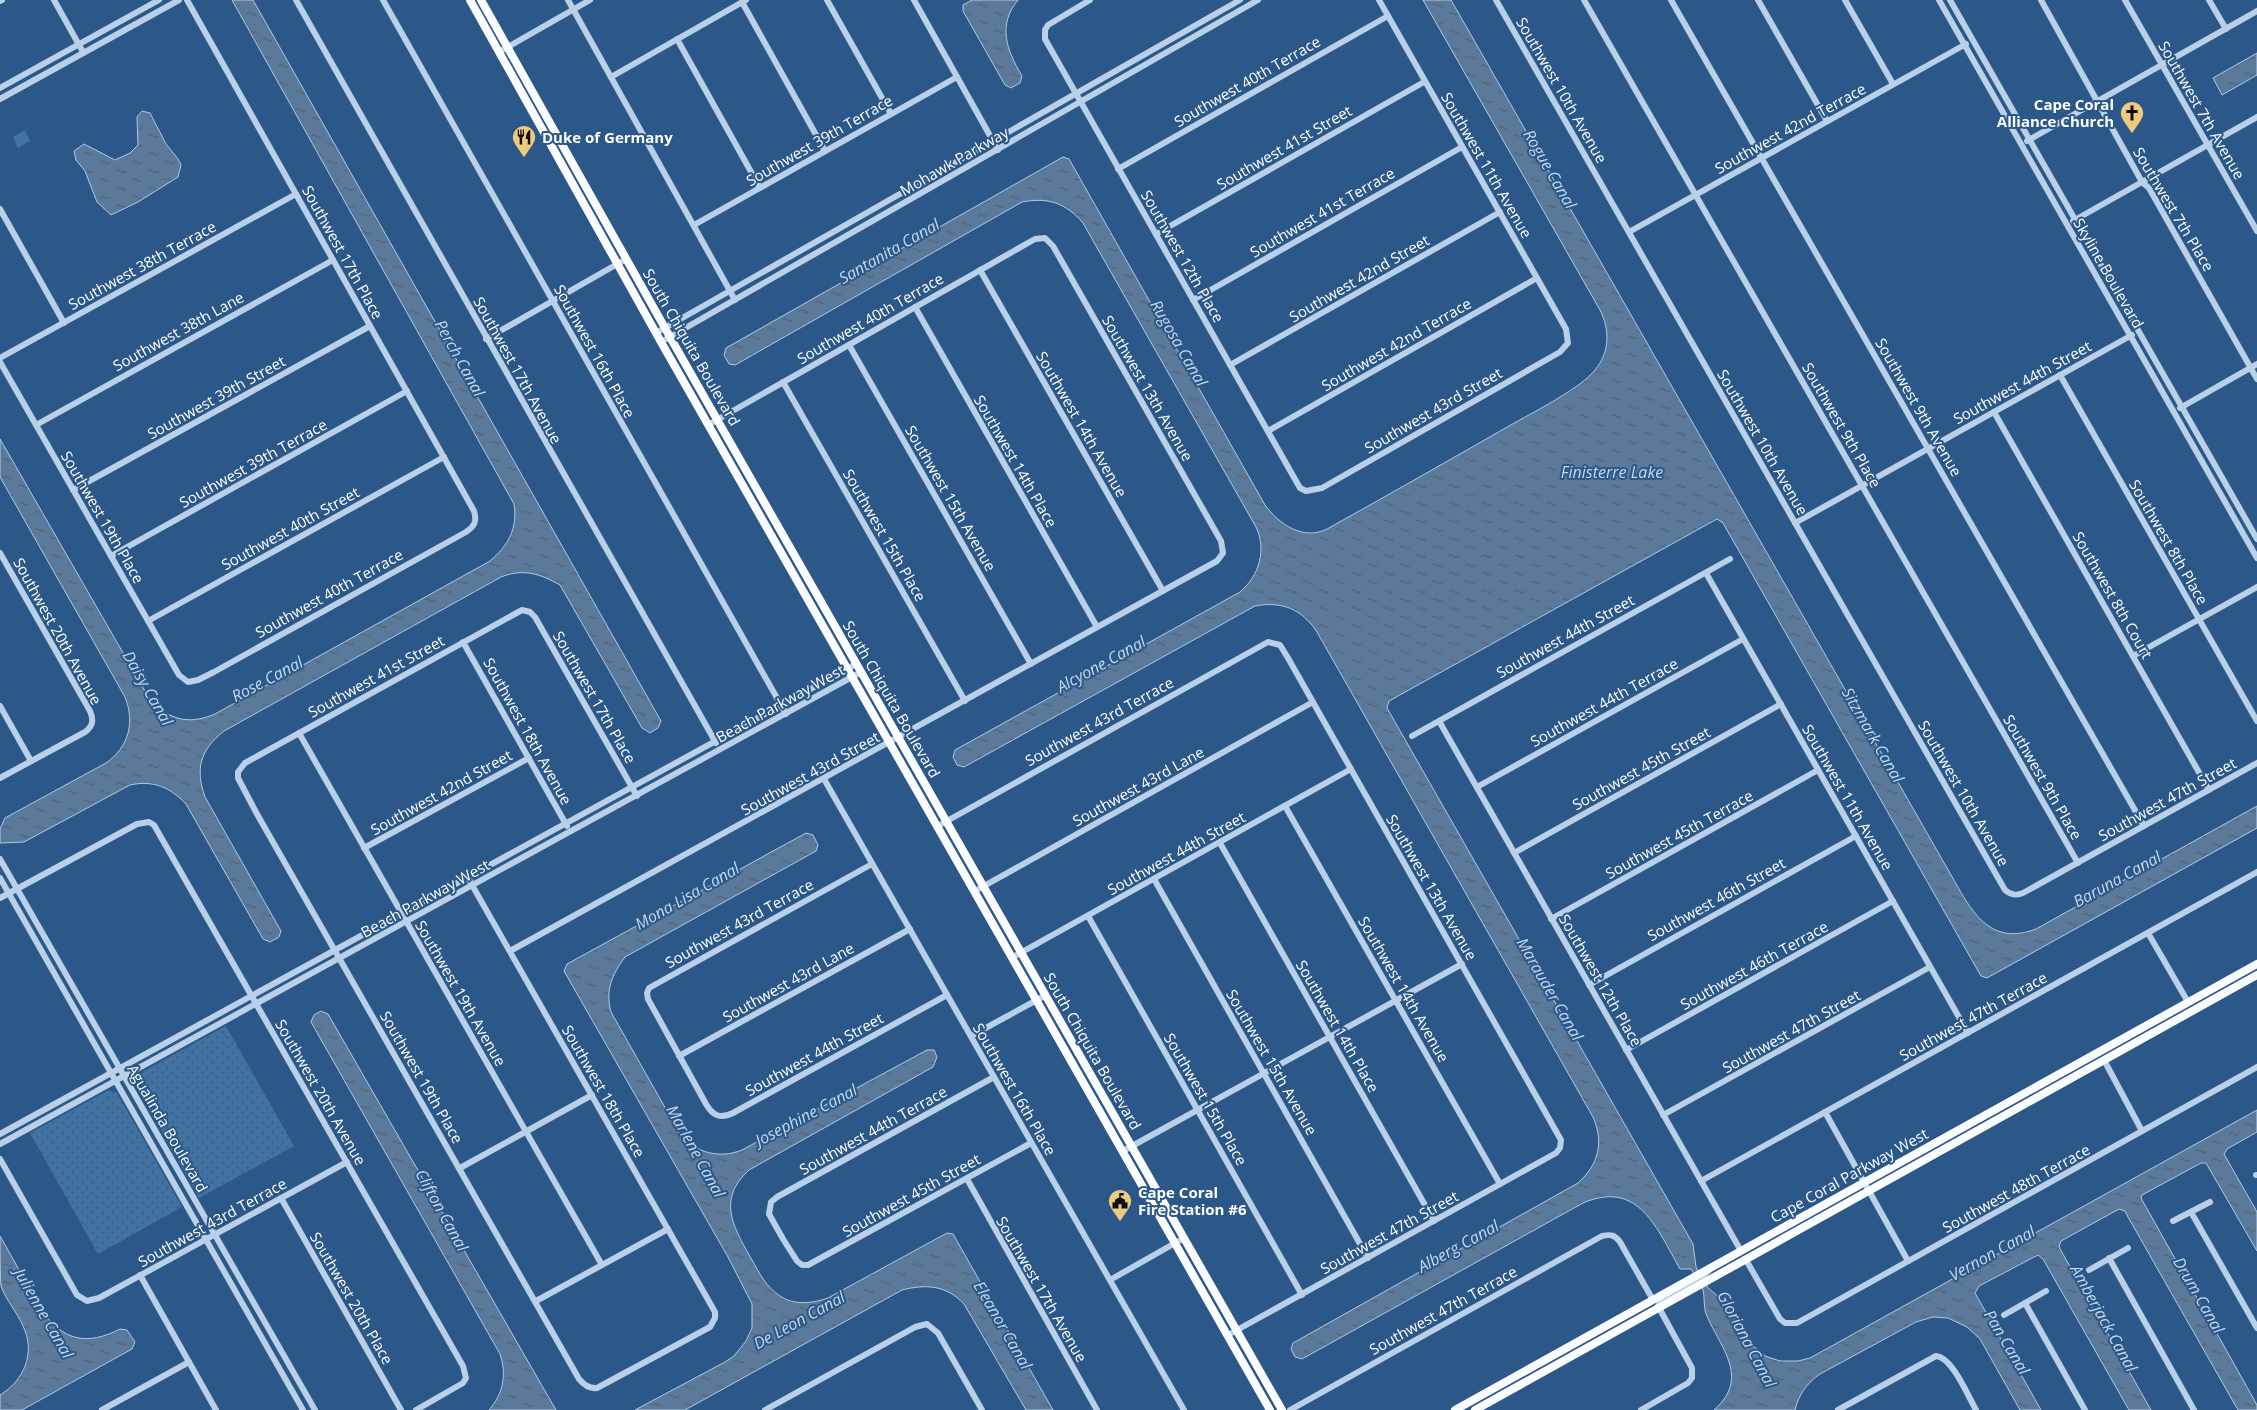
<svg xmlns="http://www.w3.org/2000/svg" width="2257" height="1410" font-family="'Open Sans',sans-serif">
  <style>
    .grass { fill: url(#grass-dots) }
    .park { fill: #4072a4 }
    .water { fill: url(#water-ripples); stroke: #aecbe8 }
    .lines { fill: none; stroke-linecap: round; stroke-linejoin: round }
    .minor { stroke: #b9d0e8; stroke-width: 6 }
    .major { stroke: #fbfcfe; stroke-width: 8 }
    .labels { text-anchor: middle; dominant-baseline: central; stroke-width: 4; stroke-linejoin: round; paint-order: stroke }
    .street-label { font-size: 15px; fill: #fff; stroke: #2b5888 }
    .poi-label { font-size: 15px; font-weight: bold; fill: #fff; stroke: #2b5888; text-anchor: start }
    .water-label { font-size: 16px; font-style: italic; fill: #c5daef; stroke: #2b5888 }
  </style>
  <defs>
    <pattern id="grass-dots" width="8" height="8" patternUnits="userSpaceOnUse" patternTransform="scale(1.25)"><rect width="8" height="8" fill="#4072a4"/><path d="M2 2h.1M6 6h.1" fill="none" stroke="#475b6f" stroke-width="1.8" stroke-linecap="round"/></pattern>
    <pattern id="water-ripples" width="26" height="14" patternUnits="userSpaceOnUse" patternTransform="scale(1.25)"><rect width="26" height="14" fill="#5b799a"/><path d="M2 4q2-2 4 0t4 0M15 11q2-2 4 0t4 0" fill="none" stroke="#546273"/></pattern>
  </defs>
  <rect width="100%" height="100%" fill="#2b5888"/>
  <!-- grass -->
  <g class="grass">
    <path d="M226,1026L294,1146L199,1198L133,1079L135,1076Z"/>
    <path d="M109,1090L117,1093L182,1207L98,1254L30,1133Z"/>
  </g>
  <!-- park -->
  <path class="park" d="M25,130L30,141L18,148L13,137Z"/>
  <!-- water -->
  <g class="water">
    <path d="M232,0H253L661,721L658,728L650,733L642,728L560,585C540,574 524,568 501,577L224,731C200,750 195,769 205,797L281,931L279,937L270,942L263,939L186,804C170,787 153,780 130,785L24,842L0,843V829L5,818L106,763C129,747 135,722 125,697L0,477V439L153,705C175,721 191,724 215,714L490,561C508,546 518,528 514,504Z"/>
    <path d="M972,0H1018C997,25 1007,51 1022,76L1020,83L1011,88L1005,85L963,11V5Z"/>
    <path d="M1423,0H1451L1955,882C1973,914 1992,946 2036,929L2257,806V828L1987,978L1981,976L1723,523L1717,519L1389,701L1387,708L1693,1244L1696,1267L1708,1288L1725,1302L1752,1345L1765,1356L1780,1361H1798L1810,1358L2257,1110V1132L2227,1149L2224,1154L2257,1212V1251L2206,1163H2201L2142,1195L2141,1198L2257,1405V1410H2238L2128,1217L2125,1211L2119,1209L2061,1241L2059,1247L2151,1410H2129L2043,1259L2038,1255L1979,1286L1975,1293L2041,1410H2020L1980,1339L1967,1327L1948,1318L1933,1317L1916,1322L1820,1374C1807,1383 1799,1394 1795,1410H1714C1751,1378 1720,1347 1707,1316C1703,1308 1705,1298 1703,1290C1700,1283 1695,1276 1691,1269H1680C1657,1229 1639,1179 1583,1203L1302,1359L1295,1357L1291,1349L1293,1343L1578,1183C1599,1164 1604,1142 1593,1117L1317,632C1302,609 1282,601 1255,606L964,767L957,765L953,757L955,750L1240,592C1259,576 1267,550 1256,527L1083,223C1066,203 1048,197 1022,202L735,365L729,364L724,355L726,348L1063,157L1069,159L1265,505C1279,524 1303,541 1327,529C1390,494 1453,458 1516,422C1536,411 1582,387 1595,370C1610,352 1610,330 1600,310Z"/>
    <path d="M2257,53V75L2222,95L2213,78Z"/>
    <path d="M142,111L150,113L166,144L178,159L181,165L178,177L138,202L111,215L97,202L85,171L76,160L74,151L84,144L115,160L130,153L138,145L137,117Z"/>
    <path d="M806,833L813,835L818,845L816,851L625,957C612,975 605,990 611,1012L680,1134C695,1153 720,1159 742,1150L927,1050H934L937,1057L933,1067L749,1170C716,1200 734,1228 752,1260C759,1273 767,1288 780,1296C795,1306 813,1303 828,1298L947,1233L953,1234L1053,1410H1026L964,1304C946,1285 926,1284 902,1290L685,1410H635L725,1362L734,1356L746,1341L752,1328V1304L728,1257L564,971L567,964Z"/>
    <path d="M321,1011L328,1014L556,1410H489C503,1394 507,1375 500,1354L311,1022L314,1015Z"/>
    <path d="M0,1236L41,1309C62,1341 87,1346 120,1329L127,1330L135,1342L132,1349L22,1410H0V1395C24,1381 36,1352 23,1326C17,1312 6,1300 1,1286C0,1275 0,1249 0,1236Z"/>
  </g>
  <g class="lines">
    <!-- minor -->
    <g class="minor">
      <path d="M54,0L83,52"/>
      <path d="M296,0L716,743"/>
      <path d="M383,0L786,714"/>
      <path d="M568,0L735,300"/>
      <path d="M827,0L891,114"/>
      <path d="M914,0L998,150"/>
      <path d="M1090,0L1048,25L1045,30V39L1300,488L1306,491L1322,488L1560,352L1568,343L1566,329L1379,0"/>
      <path d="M1496,0L2005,890C2011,895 2016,896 2023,893L2257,763"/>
      <path d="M1584,0L2078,863"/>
      <path d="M1671,0L2144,826"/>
      <path d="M1758,0L1827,121"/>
      <path d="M1845,0L1893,84"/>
      <path d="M1939,0L2257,558"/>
      <path d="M1950,0L2257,539"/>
      <path d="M2041,0L2142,182L2149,188L2257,379"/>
      <path d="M2125,0L2257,231"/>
      <path d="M2209,0L2226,29"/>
      <path d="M0,1L2,0"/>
      <path d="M742,2L825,151"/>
      <path d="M677,39L760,188"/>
      <path d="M499,52L590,0"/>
      <path d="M611,77L746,0"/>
      <path d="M0,88L159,0"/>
      <path d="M0,99L179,0"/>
      <path d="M2027,141L2257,11"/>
      <path d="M1118,169L1388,16"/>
      <path d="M0,209L64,323"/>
      <path d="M2073,221L2257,117"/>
      <path d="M694,225L957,77"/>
      <path d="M1629,232L1966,44"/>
      <path d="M1156,234L1424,82"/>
      <path d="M980,270L1163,591"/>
      <path d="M1193,300L1462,147"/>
      <path d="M915,307L1097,627"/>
      <path d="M656,333L1240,0"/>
      <path d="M486,339L626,259"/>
      <path d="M661,342L1258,0"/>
      <path d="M849,345L1031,664"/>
      <path d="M0,358L296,194"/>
      <path d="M0,362L179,675L188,682L198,680L214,672L466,532C475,526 477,521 474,511L187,0"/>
      <path d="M1230,365L1500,212"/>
      <path d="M2060,375L2257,721"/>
      <path d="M783,382L965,701"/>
      <path d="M2180,408L2257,364"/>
      <path d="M1994,412L2209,790"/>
      <path d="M36,425L333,260"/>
      <path d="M1268,431L1537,278"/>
      <path d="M73,490L370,326"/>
      <path d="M1795,523L2132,335"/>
      <path d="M0,553L90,711C94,720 93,726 85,732L0,778"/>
      <path d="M111,556L407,391"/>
      <path d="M1706,573L1968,1033"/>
      <path d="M148,621L444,457"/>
      <path d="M463,642L567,826"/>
      <path d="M2133,656L2257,587"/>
      <path d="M0,706L31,761"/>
      <path d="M1439,721L1741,1251"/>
      <path d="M299,733L602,1265"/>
      <path d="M1412,736L1730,559"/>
      <path d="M824,779L1184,1410"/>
      <path d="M1477,787L1743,639"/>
      <path d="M1285,806L1500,1184"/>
      <path d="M938,826L1268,642L1280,645L1288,658L1561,1140L1560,1148L1556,1153L1228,1335"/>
      <path d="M1220,843L1434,1221"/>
      <path d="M364,848L529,758"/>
      <path d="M1514,853L1781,704"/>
      <path d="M0,859L315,1410"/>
      <path d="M872,864L649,988L647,993L648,999L706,1104C713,1116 720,1119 733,1113L947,995"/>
      <path d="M0,878L303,1410"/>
      <path d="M468,878L715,1312V1318L710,1327L597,1388C589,1389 584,1385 579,1379L257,814L238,778V772L245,763L522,610L530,612L535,617L637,796"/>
      <path d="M1154,879L1368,1258"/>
      <path d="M975,891L1313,702"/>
      <path d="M0,898L137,824L149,822L154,825L463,1366L466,1378L463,1383L416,1410"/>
      <path d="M1088,916L1302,1295"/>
      <path d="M1551,919L1818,770"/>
      <path d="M2148,933L2188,1002"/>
      <path d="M510,951L1217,561L1223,553L1221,541L1053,246L1045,238L1035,239L708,425"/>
      <path d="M1013,957L1351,769"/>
      <path d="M1589,985L1856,836"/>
      <path d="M971,1036L1046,995"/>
      <path d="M1626,1050L1893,901"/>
      <path d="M679,1056L910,929"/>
      <path d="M2104,1060L2142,1131"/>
      <path d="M994,1077L777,1197L771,1202L769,1214L783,1239L797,1261L802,1265H808L1031,1143"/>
      <path d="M1825,1112L1908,1261"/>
      <path d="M1663,1115L1930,967"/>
      <path d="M0,1134L856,664"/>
      <path d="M0,1144L861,672"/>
      <path d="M1123,1151L1462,964"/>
      <path d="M0,1159L77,1295L87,1301L99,1298L347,1162"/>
      <path d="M460,1168L592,1095"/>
      <path d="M2256,1175H2257"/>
      <path d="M967,1179L1097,1410"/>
      <path d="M1701,1181L2257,872"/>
      <path d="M281,1198L401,1410"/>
      <path d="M2191,1212L2257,1328"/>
      <path d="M2173,1221L2210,1202"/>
      <path d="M2109,1258L2194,1410"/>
      <path d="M1746,1260L1780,1319L1785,1323H1797L2257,1067"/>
      <path d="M2089,1270L2128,1248"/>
      <path d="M140,1275L216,1410"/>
      <path d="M1110,1280L1184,1238"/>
      <path d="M536,1301L668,1229"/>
      <path d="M2025,1303L2085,1410"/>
      <path d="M2004,1315L2046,1291"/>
      <path d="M102,1410L189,1362"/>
      <path d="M765,1410L915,1327L927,1324L938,1333L982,1410"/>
      <path d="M1290,1410L1602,1236C1611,1234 1615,1235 1620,1242L1653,1300"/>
      <path d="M1641,1410L1688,1383L1692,1378V1368L1658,1306C1667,1289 1698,1285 1711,1268"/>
      <path d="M1838,1410L1936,1356C1952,1357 1968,1396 1976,1410"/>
    </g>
    <!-- major -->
    <g class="major">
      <path d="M470,0L661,342L1270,1410"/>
      <path d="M481,0L670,337L1282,1410"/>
      <path d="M1455,1410L2257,964"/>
      <path d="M1475,1410L2257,975"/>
    </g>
  </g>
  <!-- icons -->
  <defs>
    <g id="church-pin" transform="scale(1.25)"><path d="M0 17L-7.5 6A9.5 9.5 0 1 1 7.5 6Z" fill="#eeca81" stroke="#2b5888"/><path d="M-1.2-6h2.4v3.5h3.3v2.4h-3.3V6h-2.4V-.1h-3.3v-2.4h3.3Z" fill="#111"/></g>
    <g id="restaurant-pin" transform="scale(1.25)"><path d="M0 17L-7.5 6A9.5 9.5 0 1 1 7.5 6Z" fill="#eeca81" stroke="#2b5888"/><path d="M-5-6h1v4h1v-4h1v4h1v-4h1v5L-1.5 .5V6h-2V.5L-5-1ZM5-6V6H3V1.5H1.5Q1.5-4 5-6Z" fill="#111"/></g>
    <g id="civic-pin" transform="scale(1.25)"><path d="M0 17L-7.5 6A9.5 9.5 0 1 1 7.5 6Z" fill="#eeca81" stroke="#2b5888"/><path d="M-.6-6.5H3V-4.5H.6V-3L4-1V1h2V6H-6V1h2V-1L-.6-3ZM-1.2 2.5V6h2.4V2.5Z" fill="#111"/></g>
  </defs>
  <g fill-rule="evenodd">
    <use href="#church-pin" x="2132" y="113"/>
    <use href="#restaurant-pin" x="524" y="137"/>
    <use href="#civic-pin" x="1120" y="1201"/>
  </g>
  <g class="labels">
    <!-- street labels -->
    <g class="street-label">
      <text transform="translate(1247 81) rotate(-30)">Southwest 40th Terrace</text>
      <text transform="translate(1562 90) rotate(60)">Southwest 10th Avenue</text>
      <text transform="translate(2202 110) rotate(60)">Southwest 7th Avenue</text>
      <text transform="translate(1790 128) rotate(-29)">Southwest 42nd Terrace</text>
      <text transform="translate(819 140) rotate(-30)">Southwest 39th Terrace</text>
      <text transform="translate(1284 147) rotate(-30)">Southwest 41st Street</text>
      <text transform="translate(954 161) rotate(-30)">Mohawk Parkway</text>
      <text transform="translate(1487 165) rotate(60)">Southwest 11th Avenue</text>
      <text transform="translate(2174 209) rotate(59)">Southwest 7th Place</text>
      <text transform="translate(1322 212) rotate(-30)">Southwest 41st Terrace</text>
      <text transform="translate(343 252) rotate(61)">Southwest 17th Place</text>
      <text transform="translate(1183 256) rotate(60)">Southwest 12th Place</text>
      <text transform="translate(142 265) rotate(-29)">Southwest 38th Terrace</text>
      <text transform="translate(2109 273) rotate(60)">Skyline Boulevard</text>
      <text transform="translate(1359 278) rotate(-30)">Southwest 42nd Street</text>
      <text transform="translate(870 318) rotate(-30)">Southwest 40th Terrace</text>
      <text transform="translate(178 331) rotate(-29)">Southwest 38th Lane</text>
      <text transform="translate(1396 344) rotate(-30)">Southwest 42nd Terrace</text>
      <text transform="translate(692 347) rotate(60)">South Chiquita Boulevard</text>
      <text transform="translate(595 351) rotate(61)">Southwest 16th Place</text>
      <text transform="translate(518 370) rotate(61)">Southwest 17th Avenue</text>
      <text transform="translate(2022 382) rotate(-29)">Southwest 44th Street</text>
      <text transform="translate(1148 388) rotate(60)">Southwest 13th Avenue</text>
      <text transform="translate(216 397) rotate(-29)">Southwest 39th Street</text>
      <text transform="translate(1919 407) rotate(60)">Southwest 9th Avenue</text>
      <text transform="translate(1433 410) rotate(-30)">Southwest 43rd Street</text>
      <text transform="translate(1082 424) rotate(60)">Southwest 14th Avenue</text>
      <text transform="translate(1842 425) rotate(60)">Southwest 9th Place</text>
      <text transform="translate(1763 442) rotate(60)">Southwest 10th Avenue</text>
      <text transform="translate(1016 461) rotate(60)">Southwest 14th Place</text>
      <text transform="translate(253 463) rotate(-29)">Southwest 39th Terrace</text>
      <text transform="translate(951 498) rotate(60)">Southwest 15th Avenue</text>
      <text transform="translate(103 517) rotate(60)">Southwest 19th Place</text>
      <text transform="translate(290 528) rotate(-29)">Southwest 40th Street</text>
      <text transform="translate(885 535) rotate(60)">Southwest 15th Place</text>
      <text transform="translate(2169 542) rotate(60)">Southwest 8th Place</text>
      <text transform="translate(329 593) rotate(-29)">Southwest 40th Terrace</text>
      <text transform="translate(2113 595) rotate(60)">Southwest 8th Court</text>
      <text transform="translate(58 631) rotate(61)">Southwest 20th Avenue</text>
      <text transform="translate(1565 636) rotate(-29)">Southwest 44th Street</text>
      <text transform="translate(376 676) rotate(-29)">Southwest 41st Street</text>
      <text transform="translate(595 697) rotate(60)">Southwest 17th Place</text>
      <text transform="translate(892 699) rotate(60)">South Chiquita Boulevard</text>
      <text transform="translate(1604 702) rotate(-29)">Southwest 44th Terrace</text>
      <text transform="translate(780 703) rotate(-29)">Beach Parkway West</text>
      <text transform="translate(1099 721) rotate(-29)">Southwest 43rd Terrace</text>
      <text transform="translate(528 731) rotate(61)">Southwest 18th Avenue</text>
      <text transform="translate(1641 768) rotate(-29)">Southwest 45th Street</text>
      <text transform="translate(810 773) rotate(-29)">Southwest 43rd Street</text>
      <text transform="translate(2043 777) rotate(60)">Southwest 9th Place</text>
      <text transform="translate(1138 786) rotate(-29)">Southwest 43rd Lane</text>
      <text transform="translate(441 792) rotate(-29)">Southwest 42nd Street</text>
      <text transform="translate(1964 793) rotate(60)">Southwest 10th Avenue</text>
      <text transform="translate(1848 797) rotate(60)">Southwest 11th Avenue</text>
      <text transform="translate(2167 799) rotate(-29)">Southwest 47th Street</text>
      <text transform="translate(1679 834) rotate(-29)">Southwest 45th Terrace</text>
      <text transform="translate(1176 853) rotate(-29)">Southwest 44th Street</text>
      <text transform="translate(1432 887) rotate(60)">Southwest 13th Avenue</text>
      <text transform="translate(425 898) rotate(-29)">Beach Parkway West</text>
      <text transform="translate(1716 899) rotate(-29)">Southwest 46th Street</text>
      <text transform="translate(739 923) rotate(-29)">Southwest 43rd Terrace</text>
      <text transform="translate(1754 965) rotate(-29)">Southwest 46th Terrace</text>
      <text transform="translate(1601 980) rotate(60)">Southwest 12th Place</text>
      <text transform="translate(788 982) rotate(-29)">Southwest 43rd Lane</text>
      <text transform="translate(1404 989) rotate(60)">Southwest 14th Avenue</text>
      <text transform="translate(461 993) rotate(60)">Southwest 19th Avenue</text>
      <text transform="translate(1973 1016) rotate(-29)">Southwest 47th Terrace</text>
      <text transform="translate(1338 1026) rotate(60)">Southwest 14th Place</text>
      <text transform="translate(1791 1031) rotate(-29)">Southwest 47th Street</text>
      <text transform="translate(1093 1051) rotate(60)">South Chiquita Boulevard</text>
      <text transform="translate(814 1054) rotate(-29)">Southwest 44th Street</text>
      <text transform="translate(1272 1062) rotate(60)">Southwest 15th Avenue</text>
      <text transform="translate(422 1077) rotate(60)">Southwest 19th Place</text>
      <text transform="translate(1015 1089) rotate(60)">Southwest 16th Place</text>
      <text transform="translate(604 1091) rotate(60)">Southwest 18th Place</text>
      <text transform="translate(321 1092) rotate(60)">Southwest 20th Avenue</text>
      <text transform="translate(1206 1099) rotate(60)">Southwest 15th Place</text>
      <text transform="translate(168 1128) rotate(60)">Agualinda Boulevard</text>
      <text transform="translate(873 1130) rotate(-29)">Southwest 44th Terrace</text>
      <text transform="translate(1849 1175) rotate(-29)">Cape Coral Parkway West</text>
      <text transform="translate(2016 1188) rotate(-29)">Southwest 48th Terrace</text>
      <text transform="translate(911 1195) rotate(-29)">Southwest 45th Street</text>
      <text transform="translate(212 1222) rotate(-29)">Southwest 43rd Terrace</text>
      <text transform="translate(1389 1232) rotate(-29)">Southwest 47th Street</text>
      <text transform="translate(1042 1289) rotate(60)">Southwest 17th Avenue</text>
      <text transform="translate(352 1298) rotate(60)">Southwest 20th Place</text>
      <text transform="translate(1443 1310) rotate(-29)">Southwest 47th Terrace</text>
    </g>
    <!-- poi labels -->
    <g class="poi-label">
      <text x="2114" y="104" text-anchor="end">Cape Coral<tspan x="2114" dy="17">Alliance Church</tspan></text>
      <text x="542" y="137">Duke of Germany</text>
      <text x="1138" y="1192">Cape Coral<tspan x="1138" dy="17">Fire Station #6</tspan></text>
    </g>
    <!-- water labels -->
    <g class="water-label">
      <text transform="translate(1550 169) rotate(60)">Rogue Canal</text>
      <text transform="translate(889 251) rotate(-30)">Santanita Canal</text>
      <text transform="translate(1179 343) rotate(60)">Rugosa Canal</text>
      <text transform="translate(460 358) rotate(61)">Perch Canal</text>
      <text x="1612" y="472">Finisterre Lake</text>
      <text transform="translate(1101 664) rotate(-29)">Alcyone Canal</text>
      <text transform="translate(267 679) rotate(-28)">Rose Canal</text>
      <text transform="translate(148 688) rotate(60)">Daisy Canal</text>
      <text transform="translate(1873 735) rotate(60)">Sitzmark Canal</text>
      <text transform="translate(2117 879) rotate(-29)">Baruna Canal</text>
      <text transform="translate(687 896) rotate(-30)">Mona Lisa Canal</text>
      <text transform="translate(1550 989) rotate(60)">Marauder Canal</text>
      <text transform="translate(806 1115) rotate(-28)">Josephine Canal</text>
      <text transform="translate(696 1151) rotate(61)">Marlene Canal</text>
      <text transform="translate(442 1210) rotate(61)">Clifton Canal</text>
      <text transform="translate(1458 1246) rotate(-29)">Alberg Canal</text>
      <text transform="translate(1992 1253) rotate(-29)">Vernon Canal</text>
      <text transform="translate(2199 1295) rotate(60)">Drum Canal</text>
      <text transform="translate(44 1313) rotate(60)">Julienne Canal</text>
      <text transform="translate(2104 1318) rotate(61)">Amberjack Canal</text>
      <text transform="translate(799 1320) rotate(-29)">De Leon Canal</text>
      <text transform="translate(1003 1325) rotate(60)">Eleanor Canal</text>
      <text transform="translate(1747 1339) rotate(62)">Gloriana Canal</text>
      <text transform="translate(2007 1342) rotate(59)">Pan Canal</text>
    </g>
  </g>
</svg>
